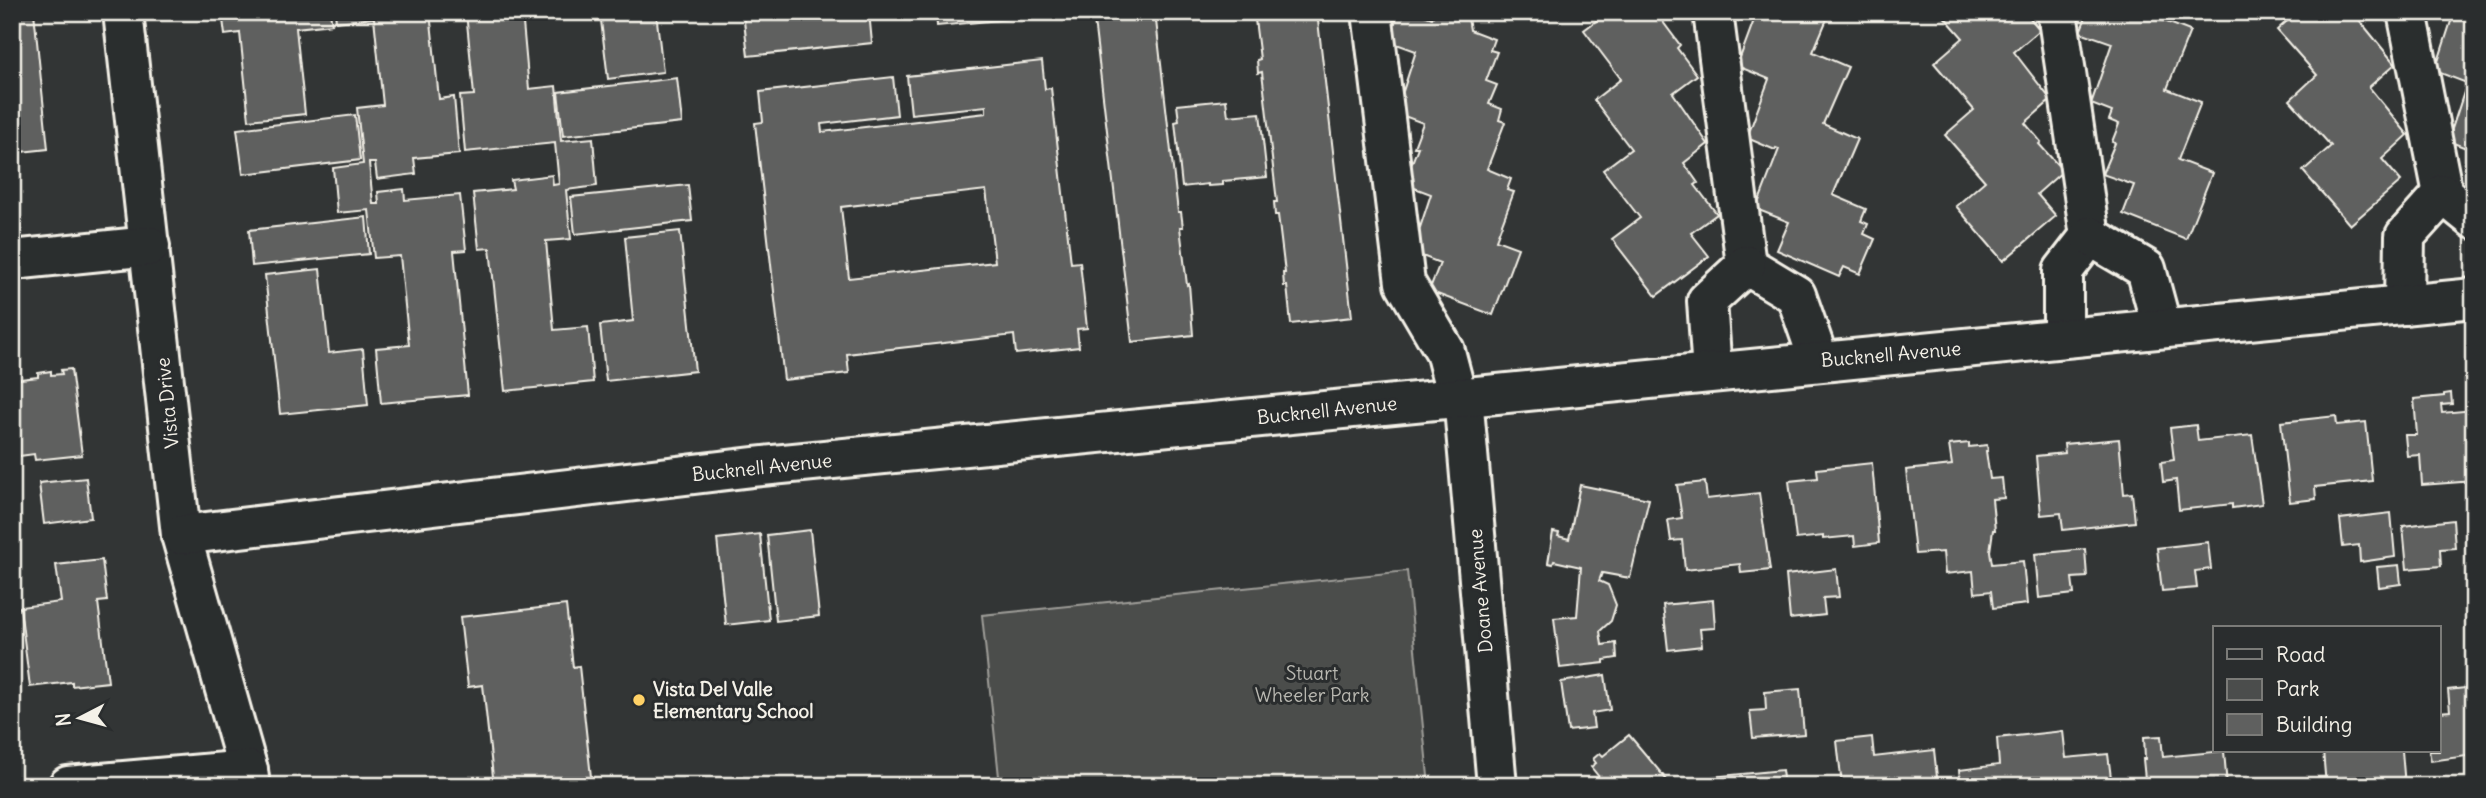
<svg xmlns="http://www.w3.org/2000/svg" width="2486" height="798" font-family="Delius,sans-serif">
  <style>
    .green { fill: #4b4d4c; stroke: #a09f9a; stroke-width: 2 }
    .building { fill: #5f605f; stroke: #f4f1e8; stroke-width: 2; fill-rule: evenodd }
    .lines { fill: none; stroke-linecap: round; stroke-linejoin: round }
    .minor-casing { stroke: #f4f1e8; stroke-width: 44 }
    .minor { stroke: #2a2d2e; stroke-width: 38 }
    .poi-dot { fill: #ffd166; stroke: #2a2d2e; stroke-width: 2.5 }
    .labels { text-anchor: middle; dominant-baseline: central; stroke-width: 6; stroke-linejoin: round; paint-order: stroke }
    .street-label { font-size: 19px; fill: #f4f1e8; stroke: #2a2d2e }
    .park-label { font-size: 19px; fill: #b9b8b1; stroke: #2a2d2e }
    .poi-label { font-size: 19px; font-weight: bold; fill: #f4f1e8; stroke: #2a2d2e; text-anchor: start }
  </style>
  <rect width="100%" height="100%" fill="#323535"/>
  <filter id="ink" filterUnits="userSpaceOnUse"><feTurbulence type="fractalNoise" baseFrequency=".0143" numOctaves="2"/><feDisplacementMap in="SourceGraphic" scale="14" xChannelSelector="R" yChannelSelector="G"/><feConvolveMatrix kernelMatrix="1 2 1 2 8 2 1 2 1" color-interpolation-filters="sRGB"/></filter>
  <g filter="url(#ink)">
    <!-- green -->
    <path class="green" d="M1407,571L1429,786H1000L982,615Z"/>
    <!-- building -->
    <g class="building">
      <path d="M12,12H34L48,149L12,153Z"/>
      <path d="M222,12H330L332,24L296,28L305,114L249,120L240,33L225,35Z"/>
      <path d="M335,12H430L439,99L454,97L459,154L414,158L416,174L377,179L375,163H369L373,204H379L378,192L404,189L405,200L460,195L466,250L454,251L468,395L381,403L376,348L409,345L400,256L374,258L369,210L337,213L333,168L363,164L357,108L383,105L374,18L336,22Z"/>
      <path d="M466,12H522L529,89L556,86L561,141L593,138L597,186L566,190L571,239L546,241L554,330L588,327L593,382L505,391L490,248L479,249L473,193L513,189L511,180L552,175L553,185L559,184L555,143L465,152L460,96L474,95Z"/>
      <path d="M600,12H656L663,72L608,79Z"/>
      <path d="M743,12H869L872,43L748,56Z"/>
      <path d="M931,12H1041L1042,16L937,26L936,13Z"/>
      <path d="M1093,12H1155L1178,212H1181L1183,227H1180L1187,285L1189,284L1193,335L1132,342Z"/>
      <path d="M1254,12H1317L1352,317L1291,324L1287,286H1284L1283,273H1285L1278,215H1275L1274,202H1277L1262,72L1258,73L1257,60L1260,59Z"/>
      <path d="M1399,12H1416L1432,18L1435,12H1467L1470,30L1494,39L1490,50L1497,52L1486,81L1497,85L1489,104L1502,109L1499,120L1505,122L1487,169L1511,179L1507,190L1514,192L1496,240L1518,248L1493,315L1429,291L1440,263L1412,252L1431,194L1404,184L1418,147H1414L1423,123L1396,113L1416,51L1388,41Z"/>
      <path d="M1608,12H1676L1663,22L1680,45L1677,48L1697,75L1673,93L1708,144L1684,163L1698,183L1695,185L1717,214L1691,233L1709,256L1656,296L1612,239L1640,218L1603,170L1631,149L1594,100L1621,79L1584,30Z"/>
      <path d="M1757,12H1830L1813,52L1848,67L1823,124L1857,139L1833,195L1866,209L1861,221L1868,224L1864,234L1875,239L1860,274L1844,267L1839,277L1777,250L1789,222L1756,209L1779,149L1776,148L1775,150L1747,138L1769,79L1737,66Z"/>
      <path d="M1940,12H2025L2040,30L2014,52L2051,100L2025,123L2041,142L2039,144L2063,171L2037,194L2056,216L2003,261L1956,206L1985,181L1945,135L1974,110L1934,63L1963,38Z"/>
      <path d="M2088,12H2158L2156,18L2190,31L2167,89L2201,102L2178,160L2212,173L2186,239L2123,214L2134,185L2102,174L2115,143L2112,142L2119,124L2109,120L2112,112L2091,104L2112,43L2080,32Z"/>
      <path d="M2297,12H2360L2356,16L2395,64L2369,87L2408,135L2382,159L2401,181L2350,225L2303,171L2331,146L2290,100L2317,75L2277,30Z"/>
      <path d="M2454,12H2474V151L2448,141L2467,83L2435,71Z"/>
      <path d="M1042,61L1045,89L1051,88L1071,263L1080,262L1087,328L1077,329L1079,347L1016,354L1014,335L847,354L849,373L784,380L755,123L763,122L760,92L893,77L897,115L821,124L822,132L986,113V106L911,114L907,76ZM986,190L995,262L849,278L841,207Z"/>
      <path d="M677,78L682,123L563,136L558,92Z"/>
      <path d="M1226,100L1228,116L1260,113L1267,177L1223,181V185L1208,186V184L1182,187L1175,122L1179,121L1177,105Z"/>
      <path d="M355,115L360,160L243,174L237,129Z"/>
      <path d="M688,185L692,221L575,234L571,197Z"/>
      <path d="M366,217L369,254L252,266L249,230Z"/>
      <path d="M680,231L695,371L606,381L600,325L633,321L625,237Z"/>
      <path d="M320,269L329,353L363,349L368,405L280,414L265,275Z"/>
      <path d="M71,369L82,455L35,460L34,454L12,457V380L38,377V373L51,371V375L62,374L61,370Z"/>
      <path d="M2451,393L2452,404L2441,405L2442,413L2474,410V481L2422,485L2420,455L2407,456L2405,435H2417L2414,399L2444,396V394Z"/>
      <path d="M2336,416L2337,425L2366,422L2372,481L2315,487L2316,499L2290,502L2281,422Z"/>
      <path d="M2196,425L2198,441L2252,435L2262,504L2232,508V504L2179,510L2176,480L2163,482L2161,462L2174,460L2170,428Z"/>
      <path d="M2119,439L2124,494L2132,493L2135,522L2063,530L2061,513L2041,515L2036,456L2065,453L2064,444Z"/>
      <path d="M1969,443V447L1987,445L1988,451H1986L1990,479L2002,478L2004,498L1992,499L1995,530H1993L1990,551L1992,564L2023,561L2027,604L1993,608L1991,591L1975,593L1973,571L1945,574L1943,552L1915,554L1906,470L1952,465L1949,445Z"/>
      <path d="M1872,463L1879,543L1855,546L1854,536L1823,539V536L1796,539L1789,481L1818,478L1817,469Z"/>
      <path d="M86,478L91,518L44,524L39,483Z"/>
      <path d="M1705,482L1707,499L1759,493L1770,570L1741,573L1740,564L1685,570L1682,540L1671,541L1668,520L1682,518L1677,485Z"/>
      <path d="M1580,485L1649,499L1630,578L1602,573L1599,581L1608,585L1616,605L1611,621L1600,631L1602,645L1616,643L1617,658L1604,660V663L1560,668L1554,618L1577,616L1581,567L1554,561L1553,564L1548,563L1553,532L1559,533L1558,536L1569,539Z"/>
      <path d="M2391,513L2395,557L2360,562L2359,545L2343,547L2340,519Z"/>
      <path d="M2453,520L2455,548L2440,549L2441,566L2407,569L2403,526Z"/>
      <path d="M810,530L819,616L776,621L767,535Z"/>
      <path d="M760,534L769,620L726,625L717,539Z"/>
      <path d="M2208,542L2211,569L2195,571L2197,588L2162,591L2157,548Z"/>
      <path d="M2085,549L2087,577L2072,578L2074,594L2039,598L2035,554Z"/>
      <path d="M102,560L107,601L98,602L108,682L72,686V682L30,687L20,607L61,602L56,565Z"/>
      <path d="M2399,565L2401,584L2379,587L2377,567Z"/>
      <path d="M1836,569L1839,597L1823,598L1825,615L1790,619L1786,575Z"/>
      <path d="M1713,600L1715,628L1700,629L1702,646L1668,650L1663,605Z"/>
      <path d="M566,605L573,667L579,666L592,786H494L483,685L468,687L460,617Z"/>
      <path d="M1605,675L1610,710L1592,713L1594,728L1568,731L1561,682Z"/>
      <path d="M2474,687V755L2431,761L2429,751H2439V712L2450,711L2448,690Z"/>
      <path d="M1800,689L1804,734L1753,738L1750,711L1766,710L1765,692Z"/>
      <path d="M2063,731L2066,758L2108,754L2112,786H1961L1959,770L1999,765L1997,738Z"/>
      <path d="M1629,735L1672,786H1588L1599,777L1591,767L1596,763L1593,759L1600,753L1603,756Z"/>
      <path d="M2161,736L2163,757L2224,751L2227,786H2148L2147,778L2145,779L2143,759H2145L2144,737Z"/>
      <path d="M1872,737L1874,757L1934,750L1938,786H1842L1837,741Z"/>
      <path d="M2323,751H2402L2405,786H2326Z"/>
      <path d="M1782,770L1784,786H1703L1702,778Z"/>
    </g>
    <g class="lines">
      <!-- minor casing -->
      <g class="minor-casing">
        <g id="minor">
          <path d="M123,12L181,535L248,770L250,786"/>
          <path d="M1372,12L1405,283L1445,351L1457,397"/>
          <path d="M1713,12L1746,265"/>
          <path d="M2057,12L2090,236L2063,271V338"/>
          <path d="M2407,12L2443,194L2474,219"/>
          <path d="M2090,236L2146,269L2162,328"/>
          <path d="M12,260L150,246"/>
          <path d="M1746,265L1796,295L1819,361"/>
          <path d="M2404,305L2405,236L2443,194"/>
          <path d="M1712,372L1707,301L1746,265"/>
          <path d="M1463,396L1497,786"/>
          <path d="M181,535L753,467L2474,298"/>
          <path d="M68,786L248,770"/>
        </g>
      </g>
      <!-- minor -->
      <use href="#minor" class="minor"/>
    </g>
  </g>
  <!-- markers -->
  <circle class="poi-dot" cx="639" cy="700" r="7"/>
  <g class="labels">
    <!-- street labels -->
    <g class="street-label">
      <text transform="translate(1891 354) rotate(-5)">Bucknell Avenue</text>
      <text transform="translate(167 403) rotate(-96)">Vista Drive</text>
      <text transform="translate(1327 410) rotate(-6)">Bucknell Avenue</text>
      <text transform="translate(762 467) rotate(-6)">Bucknell Avenue</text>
      <text transform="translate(1480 591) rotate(-95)">Doane Avenue</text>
    </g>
    <!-- park labels -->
    <g class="park-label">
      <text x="1312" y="673">Stuart<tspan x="1312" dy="22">Wheeler Park</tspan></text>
    </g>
    <!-- poi labels -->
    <g class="poi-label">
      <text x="653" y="689">Vista Del Valle<tspan x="653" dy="22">Elementary School</tspan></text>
    </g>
  </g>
  <!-- margin -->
  <rect width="2486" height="798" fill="none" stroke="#2a2d2e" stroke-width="42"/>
  <rect x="21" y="21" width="2444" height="756" fill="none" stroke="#f4f1e8" stroke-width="2.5" filter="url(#ink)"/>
  <!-- legend -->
  <rect x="2213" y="626" width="228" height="126" fill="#2a2d2e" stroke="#7b7b78" stroke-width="2"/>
  <rect x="2227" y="649" width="35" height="10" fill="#2a2d2e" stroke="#7b7b78" stroke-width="2"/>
  <text x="2276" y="662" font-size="21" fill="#f4f1e8">Road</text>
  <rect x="2227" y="679" width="35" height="21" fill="#4b4d4c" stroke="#7b7b78" stroke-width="2"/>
  <text x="2276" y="696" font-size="21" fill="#f4f1e8">Park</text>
  <rect x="2227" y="714" width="35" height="21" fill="#5f605f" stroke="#7b7b78" stroke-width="2"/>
  <text x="2276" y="732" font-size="21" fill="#f4f1e8">Building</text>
  <!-- north arrow -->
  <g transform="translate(80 718) rotate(264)" stroke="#2a2d2e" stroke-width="5" paint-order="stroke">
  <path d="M0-5L12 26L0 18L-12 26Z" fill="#f4f1e8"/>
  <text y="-10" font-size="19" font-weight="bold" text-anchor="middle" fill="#f4f1e8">N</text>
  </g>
</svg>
